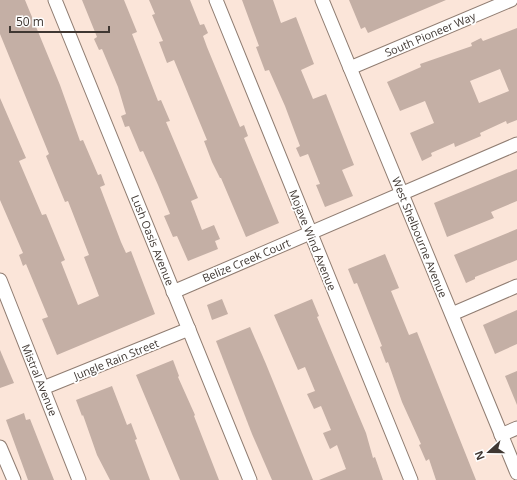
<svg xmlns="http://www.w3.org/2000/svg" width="517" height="480" font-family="'Open Sans',sans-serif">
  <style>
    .building { fill: #c4afa5; fill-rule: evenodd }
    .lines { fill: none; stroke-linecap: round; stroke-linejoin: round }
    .minor-casing { stroke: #907d72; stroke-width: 15 }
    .minor { stroke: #fff; stroke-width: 13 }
    .labels { text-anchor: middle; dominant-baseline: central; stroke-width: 3.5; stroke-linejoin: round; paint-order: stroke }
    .street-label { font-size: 11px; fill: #3f3732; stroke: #fff }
  </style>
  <rect width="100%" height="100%" fill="#fbe5d9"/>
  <!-- building -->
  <g class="building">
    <path d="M0,0H25L60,85L80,141L83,140L98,175L101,174L105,185L100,187L121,242L126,253L131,251L155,314L57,355L42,319L48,317L26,264L23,266L19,255L23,253L0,200V98L26,158L19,161L42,215L46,214L65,260L61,262L78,305L99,296L84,257L89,255L68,201L65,202L46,156L49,154L0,34Z"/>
    <path d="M82,0H124L137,32L132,34L158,101L161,100L170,121L166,122L198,198L191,201L202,230L214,225L220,239L215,241L218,249L188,261L177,236L173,237L164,216L170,214L158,185L143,151L140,152L129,126L125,127L121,116L126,114L118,87L102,49L99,50L94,39L97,37Z"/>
    <path d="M149,0H190L200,25L204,24L208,33L203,36L207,47L240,127L244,125L248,136L244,138L279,223L246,237L221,178H220L212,162L204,141L207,140L174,60L167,63L159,42L163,41L152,15L155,14Z"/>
    <path d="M242,0H273L281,23L296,17L314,64L301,70L313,99L326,94L354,165L342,170L353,196L325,207L316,185L320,184L308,154L300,157L296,148L300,146L285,106L269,70L265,71L256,47L259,46Z"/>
    <path d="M349,0H446L368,33L365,27L361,29Z"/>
    <path d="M517,28V120L507,124L506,121L480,133L481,136L455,147L454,143L431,153L432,156L422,161L410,133L434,123L425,101L400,111L387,82L421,67L420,64L472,46L471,43L481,38L483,41ZM500,69L509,91L479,103L470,81Z"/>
    <path d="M517,169V201L491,212L494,218L447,237L434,203Z"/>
    <path d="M517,229V260L475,277V279L466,283L454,255Z"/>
    <path d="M385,254L399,288L391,291L409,335L417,332L476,480H436L429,459L426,461L419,445L421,444L402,402L388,362L386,363L380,347L382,346L357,283L354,284L348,269Z"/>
    <path d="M222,299L228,314L212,320L207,305Z"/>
    <path d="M312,299L319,316L317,317L366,433L373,458L375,457L383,480H319L346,469L337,445L330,449L323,433L331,430L321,406L314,409L307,394L315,391L305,367L298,370L274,315Z"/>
    <path d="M517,310V344L495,354L483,325Z"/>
    <path d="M250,327L266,364L313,480H272L252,434L216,341Z"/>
    <path d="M0,350L14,383L0,388Z"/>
    <path d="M173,360L179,376L178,377L195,415L194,416L219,480H180L136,375Z"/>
    <path d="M517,371V405L505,376Z"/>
    <path d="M112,386L127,425L131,423L137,439L135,440L150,480H110L97,455L83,415L82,416L76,400Z"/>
    <path d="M24,413L26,420L30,419L54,480H28L6,420Z"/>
  </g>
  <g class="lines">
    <!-- minor casing -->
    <g class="minor-casing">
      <g id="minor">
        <path d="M55,0L250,480"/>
        <path d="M216,0L411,480"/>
        <path d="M322,0L517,473"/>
        <path d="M350,68L511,0"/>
        <path d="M0,280L79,480"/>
        <path d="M173,292L517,144"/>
        <path d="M452,314L517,286"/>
        <path d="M43,388L189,329"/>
        <path d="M501,435L517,428"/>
        <path d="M0,447L14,480"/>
      </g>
    </g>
    <!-- minor -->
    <use href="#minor" class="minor"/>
  </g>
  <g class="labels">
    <!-- street labels -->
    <g class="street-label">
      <text transform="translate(430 34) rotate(-23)">South Pioneer Way</text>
      <text transform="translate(420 237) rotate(68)">West Shelbourne Avenue</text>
      <text transform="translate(153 240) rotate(68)">Lush Oasis Avenue</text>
      <text transform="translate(313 240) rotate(68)">Mojave Wind Avenue</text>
      <text transform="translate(246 260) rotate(-23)">Belize Creek Court</text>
      <text transform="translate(116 359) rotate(-22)">Jungle Rain Street</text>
      <text transform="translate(40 380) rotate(68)">Mistral Avenue</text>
    </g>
  </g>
  <!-- north arrow -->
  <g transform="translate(489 452) rotate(249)" stroke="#ffffff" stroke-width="3" paint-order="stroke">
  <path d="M0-3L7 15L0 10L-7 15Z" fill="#3f3732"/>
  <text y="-6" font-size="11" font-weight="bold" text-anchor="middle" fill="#3f3732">N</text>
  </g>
  <!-- scale -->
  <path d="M10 26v6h99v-6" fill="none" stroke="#3f3732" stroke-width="2"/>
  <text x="16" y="26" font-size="12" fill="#3f3732" stroke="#ffffff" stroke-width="3" paint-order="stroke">50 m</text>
</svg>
